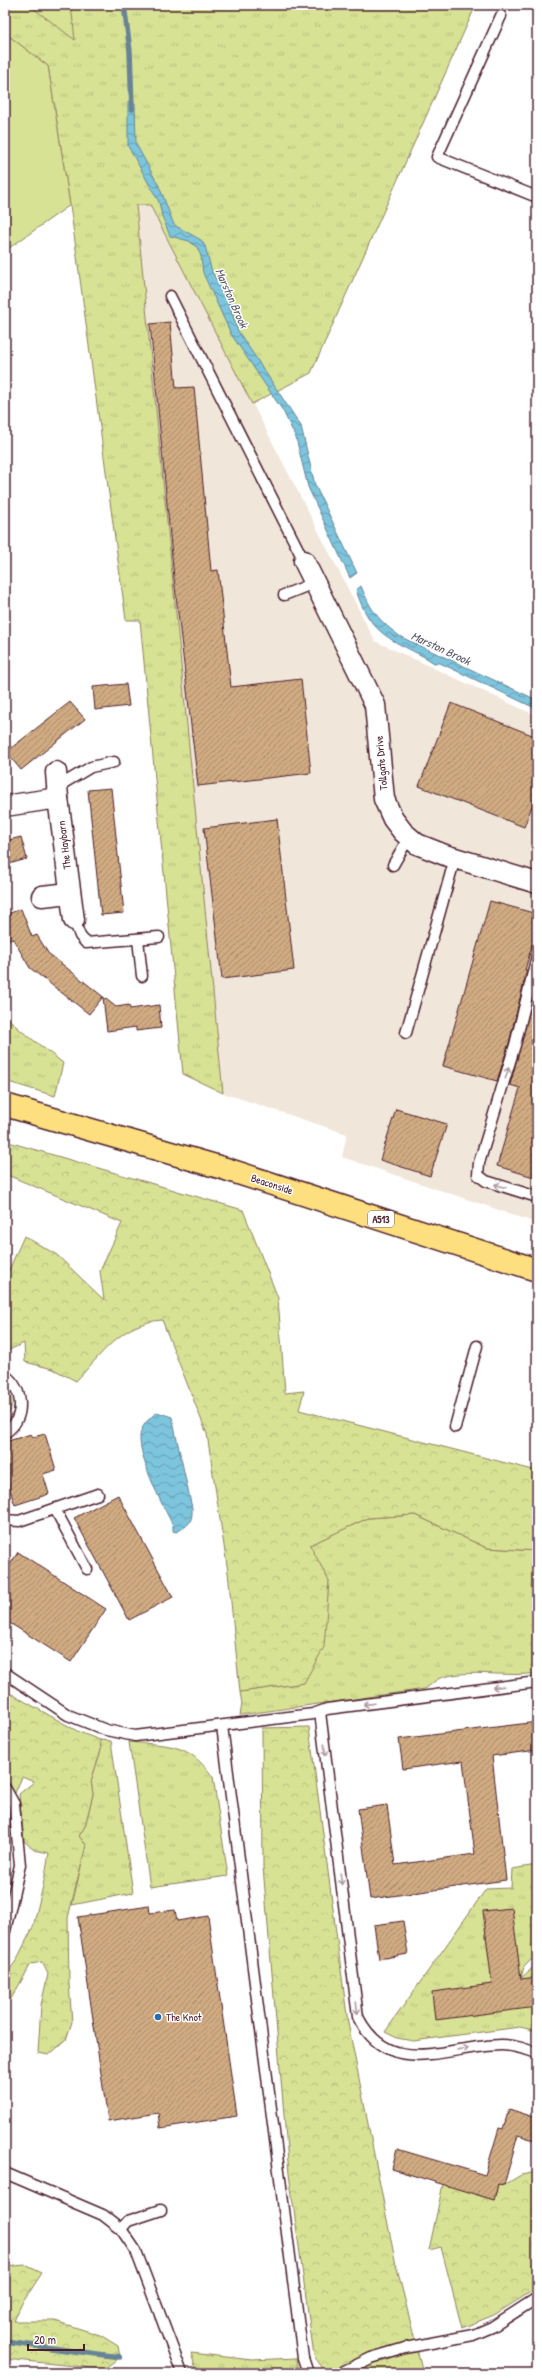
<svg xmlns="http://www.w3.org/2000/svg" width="542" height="2378" font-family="'Patrick Hand',sans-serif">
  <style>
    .built { fill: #f1e6da }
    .grass { fill: url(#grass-tufts); stroke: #908060 }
    .forest { fill: url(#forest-crowns); stroke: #908060 }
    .green { fill: #d7e294; stroke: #908060 }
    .water { fill: url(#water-waves); stroke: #688396 }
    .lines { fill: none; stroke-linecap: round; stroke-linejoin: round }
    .stream { stroke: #688396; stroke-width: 5.5 }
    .building { fill: url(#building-hatch); stroke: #4a1f2b }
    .lane-casing { stroke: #4a1f2b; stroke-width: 13 }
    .street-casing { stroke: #4a1f2b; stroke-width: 23 }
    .highway-casing { stroke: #4a1f2b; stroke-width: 25 }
    .lane { stroke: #fff; stroke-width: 10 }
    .street { stroke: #fff; stroke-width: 20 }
    .highway { stroke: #fddf80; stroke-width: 22 }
    .oneway { stroke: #ae9aa0 }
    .poi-dot { fill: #1f6fb2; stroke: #fff; stroke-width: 1.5 }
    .labels { text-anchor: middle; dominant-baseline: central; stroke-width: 3; stroke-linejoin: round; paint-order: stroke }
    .shield { fill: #fff; stroke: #80626b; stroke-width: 1 }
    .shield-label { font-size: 10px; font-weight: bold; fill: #4a1f2b }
    .street-label { font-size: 11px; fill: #4a1f2b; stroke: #fff }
    .poi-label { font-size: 11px; fill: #4a1f2b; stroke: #fff; text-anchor: start }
    .water-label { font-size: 12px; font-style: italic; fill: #5c5969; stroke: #fff }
  </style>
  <defs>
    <pattern id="grass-tufts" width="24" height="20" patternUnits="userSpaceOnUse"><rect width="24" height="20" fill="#d7e294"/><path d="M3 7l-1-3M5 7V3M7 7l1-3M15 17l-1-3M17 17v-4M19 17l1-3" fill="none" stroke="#bac180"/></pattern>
    <pattern id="forest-crowns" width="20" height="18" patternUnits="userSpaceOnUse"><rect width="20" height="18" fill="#d7e294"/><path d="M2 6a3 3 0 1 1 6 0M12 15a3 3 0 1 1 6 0" fill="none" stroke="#bac180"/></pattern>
    <pattern id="water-waves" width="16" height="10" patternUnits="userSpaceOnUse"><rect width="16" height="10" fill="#7cc5dd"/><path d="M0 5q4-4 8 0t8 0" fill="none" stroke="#689fb3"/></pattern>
    <pattern id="building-hatch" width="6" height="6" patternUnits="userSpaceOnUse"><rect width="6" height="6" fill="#d0ab82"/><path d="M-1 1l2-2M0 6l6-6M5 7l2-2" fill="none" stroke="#ab8b6b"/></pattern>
  </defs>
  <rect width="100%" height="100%" fill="#fff"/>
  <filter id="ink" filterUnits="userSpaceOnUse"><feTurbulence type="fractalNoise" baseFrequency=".025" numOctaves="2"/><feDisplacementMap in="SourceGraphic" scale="8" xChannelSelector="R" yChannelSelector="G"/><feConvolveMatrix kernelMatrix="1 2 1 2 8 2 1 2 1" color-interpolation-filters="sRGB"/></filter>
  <g filter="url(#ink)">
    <!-- built -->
    <path class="built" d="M136,205H150L375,641L537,716V1223L342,1157L347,1134L223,1093Z"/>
    <!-- grass -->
    <g class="grass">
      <path d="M5,5H476L311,373L252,404L150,205H136L223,1093L183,1074L140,620H126L70,205L48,66L5,33Z"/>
      <path d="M5,1015L19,1029L63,1063L55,1096L5,1081Z"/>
      <path d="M415,1515L487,1548L537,1551V1673C505,1678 472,1668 440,1678C435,1680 430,1686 425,1689L240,1715L242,1704L240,1692L304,1683L329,1581L309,1545L368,1518Z"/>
      <path d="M100,1740L111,1741L133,1893L72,1905L86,1845L79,1836L85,1826L93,1794L91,1781L101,1750Z"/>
      <path d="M129,1742C168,1746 187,1741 213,1777L228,1876L150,1887Z"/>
      <path d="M537,1865V1954L524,1967L521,1978L537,1964V2031L520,2027L413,2041L397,2038L385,2032L486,1889L511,1888L512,1869Z"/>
      <path d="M191,2353L252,2360L296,2358L298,2373H197Z"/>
    </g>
    <!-- forest -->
    <g class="forest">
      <path d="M5,1141L243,1210L278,1298L285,1393L304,1391L299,1410L537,1471V1551L487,1548L415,1515L368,1518L310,1545L329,1581L324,1647L304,1683L240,1692L228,1572L207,1434L162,1320C121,1323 103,1353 76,1381L53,1369L25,1362L24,1343L5,1352V1279L24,1236L57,1255L104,1300L100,1271L122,1223L5,1174Z"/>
      <path d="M8,1692L79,1732L100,1740L101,1750L91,1781L93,1794L85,1826L79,1836L86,1845L68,1918L69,1984L72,2022L66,2040L49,2055L38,2053L41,2005L48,1974L42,1962L31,1964L11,1999L5,1993V1976L16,1961L33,1927L43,1886L49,1853L34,1850L24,1841L19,1794L34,1782L22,1777L15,1793L5,1795V1695Z"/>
      <path d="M309,1727L348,2023L395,2260L423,2373H326L314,2356L289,2174L263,1867L262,1728Z"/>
      <path d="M537,2172V2288L494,2315L462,2328L441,2247L429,2250L443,2184L494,2200L498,2184L504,2185L521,2175Z"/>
      <path d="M25,2265L42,2273L21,2305L14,2321H55L100,2335L118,2346L120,2357L104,2369L5,2359V2267Z"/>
    </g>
    <!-- green -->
    <g class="green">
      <path d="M29,5H71L75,40Z"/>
      <path d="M5,33L48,66L70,205L5,251Z"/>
      <path d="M5,1386C14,1397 13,1409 5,1421Z"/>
    </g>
    <!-- water -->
    <g class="water">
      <path d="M128,101L135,104L136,144L159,186L174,225L201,240L205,246L212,272L227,297L238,331L301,426L315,485L357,573L350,578L308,487L296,438L283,411L231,334L203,273L201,256L197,247L189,241L170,236L162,216L159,202L128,146Z"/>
      <path d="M361,586C371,611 379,621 401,637L537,700V709L440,663H434C426,657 416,653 407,648C378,634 366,621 356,590Z"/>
      <path d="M157,1412L172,1417L192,1508C193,1523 188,1526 176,1532L173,1531V1525C163,1507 134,1450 141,1431C144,1423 150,1418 157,1412Z"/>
    </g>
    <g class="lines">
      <!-- stream -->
      <g class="stream">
        <path d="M124,5L130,51L132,109"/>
        <path d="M5,2342L120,2357"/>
      </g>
    </g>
    <!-- building -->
    <g class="building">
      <path d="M170,322L176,388L194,387L211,571L218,570L231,687L301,679L311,773L198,786L174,578L150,324Z"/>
      <path d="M126,684L129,706L95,710L93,687Z"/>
      <path d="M70,702L85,719L21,770L6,752Z"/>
      <path d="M451,703L537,737V793L524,827L419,786Z"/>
      <path d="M111,788L124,913L101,915L88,790Z"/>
      <path d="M277,819L294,970L222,979L204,828Z"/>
      <path d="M21,837L27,859L5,865V841Z"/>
      <path d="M490,901L537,914V928L525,970H527L509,1043L497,1081L443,1066Z"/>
      <path d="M21,909L32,937L37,935L48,953L116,1007L129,1005L130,1009L159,1005L161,1028L136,1031V1027L107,1031L103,997L89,1014L30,968L13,939L9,940L5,930V915Z"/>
      <path d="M537,983V1178L497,1166L520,1088L510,1085Z"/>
      <path d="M396,1109L447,1124L430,1176L380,1160Z"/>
      <path d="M31,1434L33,1437L45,1434L56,1470L43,1474L49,1494L15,1505L8,1484L5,1486V1442Z"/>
      <path d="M118,1495L173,1597L129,1620L74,1518Z"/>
      <path d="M18,1552L106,1609L71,1662L5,1620V1573Z"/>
      <path d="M537,1722V1750L492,1756L506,1880L370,1899L358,1809L387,1805L395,1865L475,1854L463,1761L403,1769L399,1739Z"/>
      <path d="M149,1906L150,1913L175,1910L177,1921L208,1916L237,2116L160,2128L158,2113L108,2121L78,1917Z"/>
      <path d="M512,1908L521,1979L537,1977V2007L435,2020L432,1992L492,1984L483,1911Z"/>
      <path d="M403,1921L408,1954L379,1959L374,1925Z"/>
      <path d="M509,2109L537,2118V2141L518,2135L504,2185L498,2184L494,2200L392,2169L397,2149L485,2175L499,2128L503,2129Z"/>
    </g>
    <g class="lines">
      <!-- lane casing -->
      <g class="lane-casing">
        <g id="lane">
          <path d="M501,16L437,157L537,197"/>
          <path d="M170,296L304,561"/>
          <path d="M284,595L314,583"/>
          <path d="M57,787L91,767L114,762"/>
          <path d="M393,865L409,837"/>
          <path d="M74,920L80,936L86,943L159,937"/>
          <path d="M138,939L142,976"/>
          <path d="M537,956L515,1045L479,1163L478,1175L486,1181L537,1197"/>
          <path d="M406,1033L455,858"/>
          <path d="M5,1375C24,1390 26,1418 5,1433"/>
          <path d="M455,1427L477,1346"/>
          <path d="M55,1509L87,1569"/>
          <path d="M5,1520L19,1521L98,1494"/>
          <path d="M5,1673L68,1715L106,1730L135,1736L313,1714L327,1709L537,1682"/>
          <path d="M320,1712L358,2017C389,2079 447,2046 501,2045C514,2045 525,2049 537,2053"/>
          <path d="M222,1726L303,2358L308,2373"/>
          <path d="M5,1788L14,1804L20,1865L5,1931"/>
          <path d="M5,2173L103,2215L121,2229L136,2251L182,2373"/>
          <path d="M121,2229L128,2221L161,2210"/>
          <path d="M340,2373L371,2358L405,2348L473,2335L492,2327L537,2298"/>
        </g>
      </g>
      <!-- street casing -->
      <g class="street-casing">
        <g id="street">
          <path d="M304,561L375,705L384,799L393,819L403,832L417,844L445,855L537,883"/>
          <path d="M56,772L58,798"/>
          <path d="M5,806L58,798L74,920"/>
          <path d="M42,896L70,893"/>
        </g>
      </g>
      <!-- highway casing -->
      <g class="highway-casing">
        <path id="highway" d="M5,1105L226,1169L537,1270"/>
      </g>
      <!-- lane -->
      <use href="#lane" class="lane"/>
      <!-- street -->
      <use href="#street" class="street"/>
      <!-- highway -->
      <use href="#highway" class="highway"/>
    </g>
    <!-- one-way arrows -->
    <defs><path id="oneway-shaft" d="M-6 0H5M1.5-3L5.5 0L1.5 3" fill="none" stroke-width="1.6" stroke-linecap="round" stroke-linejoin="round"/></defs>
    <g class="oneway">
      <use href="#oneway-shaft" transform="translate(507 1073) rotate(-73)"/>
      <use href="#oneway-shaft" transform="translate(500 1186) rotate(-163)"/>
      <use href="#oneway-shaft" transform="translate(498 1687) rotate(173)"/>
      <use href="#oneway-shaft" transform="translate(369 1704) rotate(173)"/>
      <use href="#oneway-shaft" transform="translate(325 1750) rotate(83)"/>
      <use href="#oneway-shaft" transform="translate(341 1879) rotate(83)"/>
      <use href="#oneway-shaft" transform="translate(357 2008) rotate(83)"/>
      <use href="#oneway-shaft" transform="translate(463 2049) rotate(-8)"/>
    </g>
  </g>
  <!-- markers -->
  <circle class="poi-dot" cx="158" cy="2017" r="4"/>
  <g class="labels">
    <!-- shield labels -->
    <rect class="shield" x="368" y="1211" width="26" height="16" rx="3"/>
    <g class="shield-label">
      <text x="381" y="1219">A513</text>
    </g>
    <!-- street labels -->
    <g class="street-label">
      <text transform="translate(381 763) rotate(-95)">Tollgate Drive</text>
      <text transform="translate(64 845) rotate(-97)">The Haybarn</text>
      <text transform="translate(272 1184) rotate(18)">Beaconside</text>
    </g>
    <!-- poi labels -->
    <g class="poi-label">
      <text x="166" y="2017">The Knot</text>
    </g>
    <!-- water labels -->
    <g class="water-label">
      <text transform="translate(232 298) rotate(66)">Marston Brook</text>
      <text transform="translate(441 648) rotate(25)">Marston Brook</text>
    </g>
  </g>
  <!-- margin -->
  <rect width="542" height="2378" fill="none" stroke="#fff" stroke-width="20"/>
  <rect x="10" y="10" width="522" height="2358" fill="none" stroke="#4a1f2b" stroke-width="1.5" filter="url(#ink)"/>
  <!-- scale -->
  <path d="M28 2344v6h56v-6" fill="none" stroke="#4a1f2b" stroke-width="2"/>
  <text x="34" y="2344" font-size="12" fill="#4a1f2b" stroke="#ffffff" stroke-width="3" paint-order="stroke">20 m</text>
</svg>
